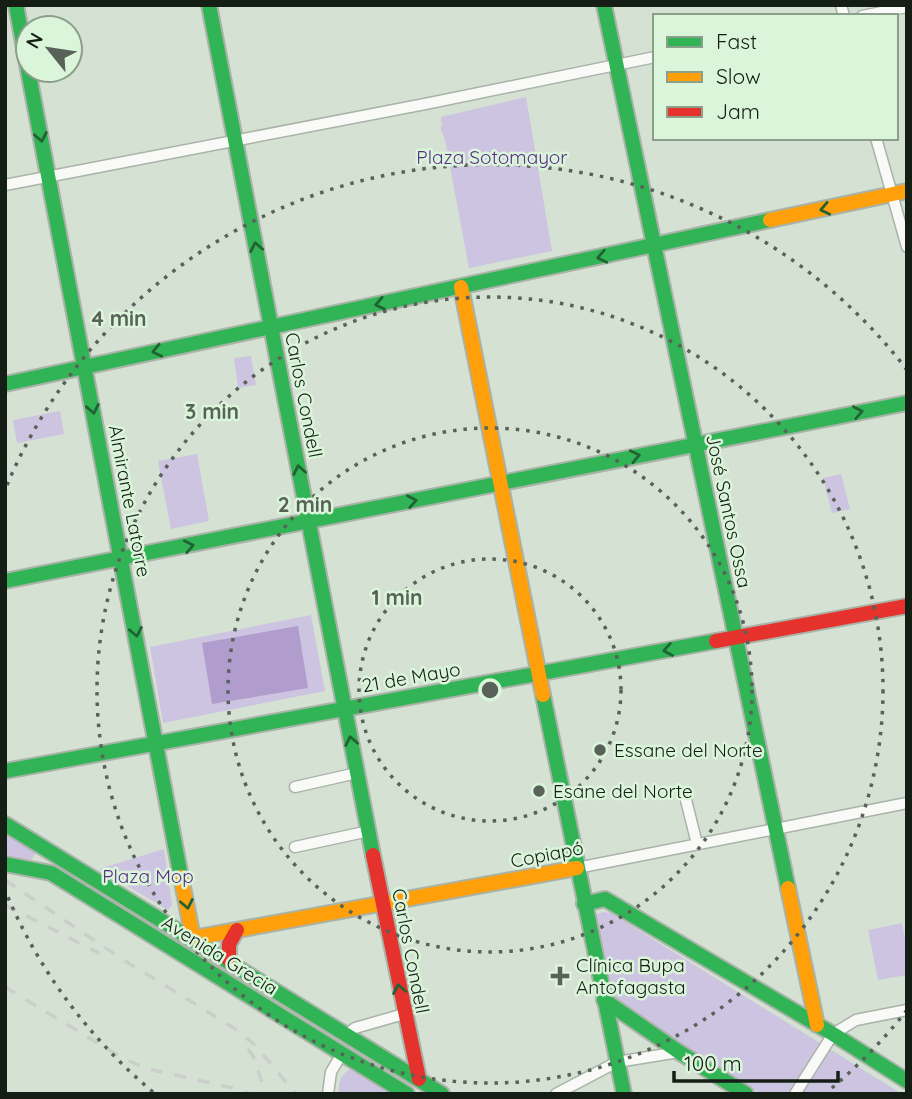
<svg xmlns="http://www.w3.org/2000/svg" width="912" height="1099" font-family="Quicksand,sans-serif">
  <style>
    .green { fill: #cdc4e2 }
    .water { fill: #b09ccd }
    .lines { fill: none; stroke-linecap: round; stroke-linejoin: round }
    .street-casing { stroke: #a9b3a8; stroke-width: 13 }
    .fast-casing { stroke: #a9b3a8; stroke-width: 18 }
    .slow-casing { stroke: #a9b3a8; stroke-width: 18 }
    .jam-casing { stroke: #a9b3a8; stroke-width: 18 }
    .street { stroke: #f9faf8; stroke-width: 10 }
    .fast { stroke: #30b455; stroke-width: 14 }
    .slow { stroke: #ff9f0a; stroke-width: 14 }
    .jam { stroke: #e5322d; stroke-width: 14 }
    .rail { stroke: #cbceca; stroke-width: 3.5; stroke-dasharray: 12 12; stroke-linecap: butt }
    .oneway { stroke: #216232 }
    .ring { fill: none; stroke: #586258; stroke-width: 3.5; stroke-dasharray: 3.5 7 }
    .poi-dot { fill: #586258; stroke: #dbf5da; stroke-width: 2.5 }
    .labels { text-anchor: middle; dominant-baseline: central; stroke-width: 5; stroke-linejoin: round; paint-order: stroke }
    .park-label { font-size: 19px; fill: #592d87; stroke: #dbf5da }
    .street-label { font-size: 19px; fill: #151e15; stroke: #dbf5da }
    .poi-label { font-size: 19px; fill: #151e15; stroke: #dbf5da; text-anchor: start }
    .centre { fill: #586258; stroke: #dbf5da; stroke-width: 3.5 }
    .ring-label { font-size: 21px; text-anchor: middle; font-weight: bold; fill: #586258; stroke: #dbf5da; stroke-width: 5; stroke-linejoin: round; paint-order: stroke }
  </style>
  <rect width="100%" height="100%" fill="#d4e1d3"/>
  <!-- green -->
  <g class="green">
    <path d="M526,97L552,251L469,268L445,140L440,127H442L441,117Z"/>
    <path d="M251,356L256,385L238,388L234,358Z"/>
    <path d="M60,411L64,434L17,443L13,420Z"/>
    <path d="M197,454L209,521L171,529L158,461Z"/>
    <path d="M841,474L850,509L832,513L823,478Z"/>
    <path d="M311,615L325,691L163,723L150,647Z"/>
    <path d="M5,824L41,846L31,860L5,855Z"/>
    <path d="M164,849L172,905L168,910L99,869Z"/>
    <path d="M604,912L611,913L902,1094H761L607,998L593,922L597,914Z"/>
    <path d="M902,923L907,948V975L878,980L868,930Z"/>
    <path d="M353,1068L395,1094H339C338,1081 341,1073 353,1068Z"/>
  </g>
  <!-- water -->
  <path class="water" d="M298,626L308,688L212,704L202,643Z"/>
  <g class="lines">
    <!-- street casing -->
    <g class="street-casing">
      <g id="street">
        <path d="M841,5L844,16"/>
        <path d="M862,16L907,7"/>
        <path d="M876,138L907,247"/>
        <path d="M5,185L425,104L655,57"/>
        <path d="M295,787L357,773"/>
        <path d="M685,796L697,844"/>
        <path d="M295,847L369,831"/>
        <path d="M577,868L907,803"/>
        <path d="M347,1034L355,1028L404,1014"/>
        <path d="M328,1094L331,1072L343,1052"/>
        <path d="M556,1094L617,1062L679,1052"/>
        <path d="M795,1094L833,1034L856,1020L907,1010"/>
      </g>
    </g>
    <!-- fast casing -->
    <g class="fast-casing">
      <g id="fast">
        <path d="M16,5L28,69"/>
        <path d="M209,5L373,855"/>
        <path d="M604,5L788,888"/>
        <path d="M28,70L181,877"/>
        <path d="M5,384L770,220"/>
        <path d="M5,581L907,403"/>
        <path d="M543,695L624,1094"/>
        <path d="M5,771L716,641"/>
        <path d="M5,824L442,1094"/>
        <path d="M5,864L51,873L407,1094"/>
        <path d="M584,904L605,899L833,1034L907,1081"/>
        <path d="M604,1000L679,1052L746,1094"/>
      </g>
    </g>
    <!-- slow casing -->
    <g class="slow-casing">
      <g id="slow">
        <path d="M770,220L907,191"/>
        <path d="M461,287L543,695"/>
        <path d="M181,877L193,938L577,868"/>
        <path d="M788,888L817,1025"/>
      </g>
    </g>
    <!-- jam casing -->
    <g class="jam-casing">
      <g id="jam">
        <path d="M716,641L907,606"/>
        <path d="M373,855L419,1079"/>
        <path d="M229,960V944L237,930"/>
      </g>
    </g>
    <!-- street -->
    <use href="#street" class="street"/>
    <!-- fast -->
    <use href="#fast" class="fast"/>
    <!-- slow -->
    <use href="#slow" class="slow"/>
    <!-- jam -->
    <use href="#jam" class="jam"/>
    <!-- rail -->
    <g class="rail">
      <path d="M5,880L119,957L234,1028L255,1045L296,1094"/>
      <path d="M5,905L99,953"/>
      <path d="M5,987L124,1059L148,1069L237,1089L250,1094"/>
      <path d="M248,1049L253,1056L266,1094"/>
    </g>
  </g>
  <!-- one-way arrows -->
  <defs><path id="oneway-chevron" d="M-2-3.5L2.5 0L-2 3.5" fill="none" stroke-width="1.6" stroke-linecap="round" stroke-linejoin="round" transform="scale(1.75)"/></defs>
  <g class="oneway">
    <use href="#oneway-chevron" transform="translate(41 137) rotate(79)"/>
    <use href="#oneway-chevron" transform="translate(825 209) rotate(168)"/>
    <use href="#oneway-chevron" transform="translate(256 247) rotate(-101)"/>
    <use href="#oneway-chevron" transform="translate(602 257) rotate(168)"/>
    <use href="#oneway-chevron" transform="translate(380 304) rotate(168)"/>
    <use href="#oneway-chevron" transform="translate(157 351) rotate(168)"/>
    <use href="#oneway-chevron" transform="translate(93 409) rotate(79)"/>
    <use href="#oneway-chevron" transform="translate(858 412) rotate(-11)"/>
    <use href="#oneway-chevron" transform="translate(635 456) rotate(-12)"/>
    <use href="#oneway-chevron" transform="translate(299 470) rotate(-101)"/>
    <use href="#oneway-chevron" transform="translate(412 501) rotate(-11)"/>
    <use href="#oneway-chevron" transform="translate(189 546) rotate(-11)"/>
    <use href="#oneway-chevron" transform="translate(136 632) rotate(79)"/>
    <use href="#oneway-chevron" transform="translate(668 650) rotate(170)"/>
    <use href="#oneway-chevron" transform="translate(351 741) rotate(-101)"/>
    <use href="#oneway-chevron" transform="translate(187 904) rotate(79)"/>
    <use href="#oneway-chevron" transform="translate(399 989) rotate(-101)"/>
  </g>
  <!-- distance rings -->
  <g class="ring">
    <circle cx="490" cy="690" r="131"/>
    <circle cx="490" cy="690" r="262"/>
    <circle cx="490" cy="690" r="393"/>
    <path d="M907 1010A525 525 0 0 1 827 1092M153 1092A525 525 0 0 1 7 895M7 485A525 525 0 0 1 907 370"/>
  </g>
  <!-- markers -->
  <g class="poi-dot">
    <circle cx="600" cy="750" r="7"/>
    <circle cx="539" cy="791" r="7"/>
    <path d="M556.5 965.5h7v7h7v7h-7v7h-7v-7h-7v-7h7z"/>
  </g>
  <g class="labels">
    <!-- park labels -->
    <g class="park-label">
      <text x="492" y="157">Plaza Sotomayor</text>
      <text x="148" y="876">Plaza Mop</text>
    </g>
    <!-- street labels -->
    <g class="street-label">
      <text transform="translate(304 395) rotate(79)">Carlos Condell</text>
      <text transform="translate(130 501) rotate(79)">Almirante Latorre</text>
      <text transform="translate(729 511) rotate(78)">José Santos Ossa</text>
      <text transform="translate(411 677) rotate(-10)">21 de Mayo</text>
      <text transform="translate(547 854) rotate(-11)">Copiapó</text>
      <text transform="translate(411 951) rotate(79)">Carlos Condell</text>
      <text transform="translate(220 955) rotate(32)">Avenida Grecia</text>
    </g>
    <!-- poi labels -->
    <g class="poi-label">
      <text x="614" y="750">Essane del Norte</text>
      <text x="553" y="791">Esane del Norte</text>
      <text x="576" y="965">Clínica Bupa<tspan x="576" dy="22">Antofagasta</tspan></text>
    </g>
  </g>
  <circle cx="490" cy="690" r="10" class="centre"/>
  <g class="ring-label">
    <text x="119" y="326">4 min</text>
    <text x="212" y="419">3 min</text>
    <text x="305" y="512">2 min</text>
    <text x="397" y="605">1 min</text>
  </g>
  <!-- border -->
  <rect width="912" height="1099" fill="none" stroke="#151e15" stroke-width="14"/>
  <!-- legend -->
  <rect x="653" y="14" width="245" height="126" fill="#dbf5da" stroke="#8c9f8b" stroke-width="2"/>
  <rect x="667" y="37" width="35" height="10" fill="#30b455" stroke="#8c9f8b" stroke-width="2"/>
  <text x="716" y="49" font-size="21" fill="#151e15">Fast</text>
  <rect x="667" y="72" width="35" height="10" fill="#ff9f0a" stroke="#8c9f8b" stroke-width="2"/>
  <text x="716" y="84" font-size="21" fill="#151e15">Slow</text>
  <rect x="667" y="107" width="35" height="10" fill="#e5322d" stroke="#8c9f8b" stroke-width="2"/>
  <text x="716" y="119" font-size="21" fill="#151e15">Jam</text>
  <!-- north arrow -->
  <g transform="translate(49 49) rotate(300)"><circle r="33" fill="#dbf5da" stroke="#8c9f8b" stroke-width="2"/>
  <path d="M0-5L12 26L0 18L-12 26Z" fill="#586258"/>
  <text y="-10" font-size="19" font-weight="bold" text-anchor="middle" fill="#151e15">N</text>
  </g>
  <!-- scale -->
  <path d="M674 1071v10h164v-10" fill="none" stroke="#151e15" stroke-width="3.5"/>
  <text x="684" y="1071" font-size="21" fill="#151e15" stroke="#dbf5da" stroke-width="5" paint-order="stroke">100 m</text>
</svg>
